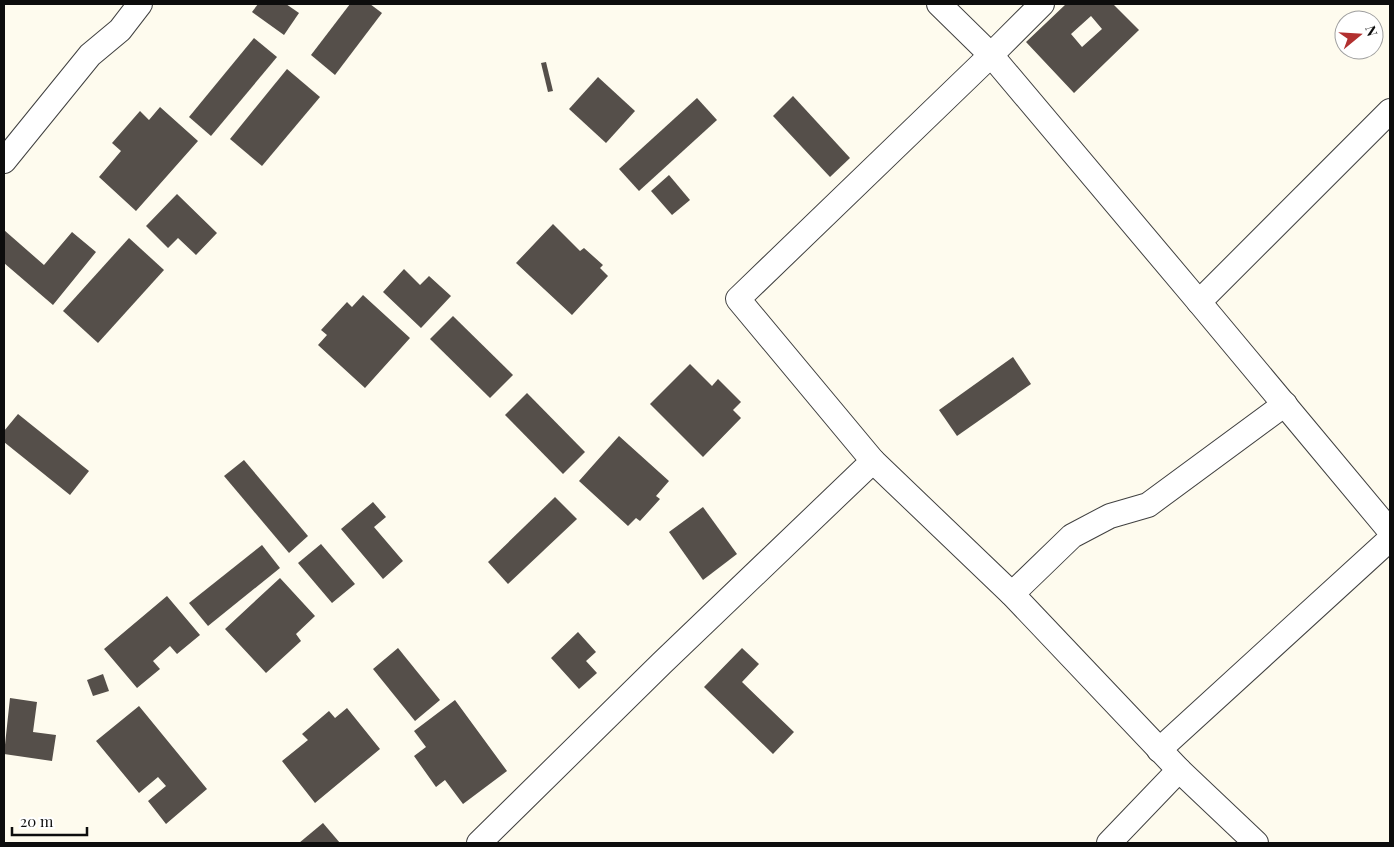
<svg xmlns="http://www.w3.org/2000/svg" width="1394" height="847" font-family="'Playfair Display',serif">
  <style>
    .building { fill: #554f4a; fill-rule: evenodd }
    .lines { fill: none; stroke-linecap: round; stroke-linejoin: round }
    .minor-casing { stroke: #404040; stroke-width: 26 }
    .minor { stroke: #fff; stroke-width: 24 }
  </style>
  <rect width="100%" height="100%" fill="#fefbee"/>
  <!-- building -->
  <g class="building">
    <path d="M258,4H286L299,13L284,35L252,12Z"/>
    <path d="M350,4H370L382,13L335,75L311,55Z"/>
    <path d="M1066,4H1113L1139,30L1074,93L1026,42ZM1091,16L1102,29L1082,47L1071,34Z"/>
    <path d="M254,38L277,57L211,136L189,117Z"/>
    <path d="M546,62L553,91L548,92L541,63Z"/>
    <path d="M287,69L320,97L262,166L230,139Z"/>
    <path d="M598,77L635,111L606,143L569,109Z"/>
    <path d="M793,96L850,158L830,177L773,116Z"/>
    <path d="M697,98L717,120L639,191L619,169Z"/>
    <path d="M160,107L198,141L136,211L99,177L121,151L112,143L140,111L149,120Z"/>
    <path d="M669,175L690,200L672,215L651,191Z"/>
    <path d="M177,194L217,233L196,255L178,238L168,248L146,226Z"/>
    <path d="M553,224L580,251L584,248L603,265L600,268L608,276L572,315L516,263Z"/>
    <path d="M4,230L44,265L72,232L96,252L53,305L4,263Z"/>
    <path d="M129,238L164,270L98,343L63,311Z"/>
    <path d="M404,269L420,285L429,276L451,296L421,328L383,292Z"/>
    <path d="M363,295L410,338L365,388L318,345L327,335L321,330L347,302L352,307Z"/>
    <path d="M453,316L513,375L490,398L430,339Z"/>
    <path d="M1013,357L1031,384L957,436L939,410Z"/>
    <path d="M690,364L712,386L718,379L741,402L733,410L741,418L703,457L650,404Z"/>
    <path d="M527,393L585,452L563,474L505,415Z"/>
    <path d="M18,414L89,471L70,495L4,442V431Z"/>
    <path d="M619,436L669,481L656,496L660,499L640,521L636,518L628,526L579,481Z"/>
    <path d="M244,460L308,536L289,553L224,476Z"/>
    <path d="M555,497L577,519L508,584L488,562Z"/>
    <path d="M373,502L386,517L374,527L403,561L383,579L341,529Z"/>
    <path d="M703,507L737,554L703,580L669,532Z"/>
    <path d="M321,544L355,584L332,603L298,563Z"/>
    <path d="M262,545L280,568L208,626L189,603Z"/>
    <path d="M280,578L315,616L296,634L301,641L266,673L225,629Z"/>
    <path d="M167,596L200,635L177,654L170,646L153,661L160,669L137,688L104,649Z"/>
    <path d="M578,632L596,652L586,661L597,673L579,689L551,658Z"/>
    <path d="M398,648L440,700L415,721L373,669Z"/>
    <path d="M742,648L759,664L742,682L794,732L773,754L704,687Z"/>
    <path d="M103,674L109,691L93,696L87,680Z"/>
    <path d="M10,698L37,702L33,732L56,735L52,761L4,754Z"/>
    <path d="M455,700L507,771L463,804L445,780L436,787L414,756L426,747L414,731Z"/>
    <path d="M139,706L207,789L166,824L148,801L166,786L158,777L139,793L96,741Z"/>
    <path d="M347,708L380,749L315,803L282,761L308,740L302,734L329,711L335,718Z"/>
    <path d="M323,823L340,843H299Z"/>
  </g>
  <g class="lines">
    <!-- minor casing -->
    <g class="minor-casing">
      <g id="minor">
        <path d="M939,4L991,55L1199,302L1390,531"/>
        <path d="M4,161L90,55L120,30L140,4"/>
        <path d="M1199,302L1390,111"/>
        <path d="M873,461L1012,594L1179,770L1109,843"/>
        <path d="M1012,594L1072,536L1110,516L1148,505L1285,404"/>
        <path d="M1159,750L1390,539"/>
        <path d="M1179,770L1256,843"/>
        <path d="M479,843L662,663L873,461L738,299L991,55L1042,4"/>
      </g>
    </g>
    <!-- minor -->
    <use href="#minor" class="minor"/>
  </g>
  <!-- border -->
  <rect width="1394" height="847" fill="none" stroke="#0d0d0d" stroke-width="10"/>
  <!-- north arrow -->
  <g transform="translate(1359 35) rotate(72)"><circle r="24" fill="#ffffff" stroke="#9e9e9e"/>
  <path d="M0-4L9 19L0 12L-9 19Z" fill="#b2302f"/>
  <text y="-8" font-size="14" font-weight="bold" text-anchor="middle" fill="#0d0d0d">N</text>
  </g>
  <!-- scale -->
  <path d="M12 827v8h75v-8" fill="none" stroke="#0d0d0d" stroke-width="2.5"/>
  <text x="20" y="827" font-size="15" fill="#0d0d0d" stroke="#ffffff" stroke-width="4" paint-order="stroke">20 m</text>
</svg>
